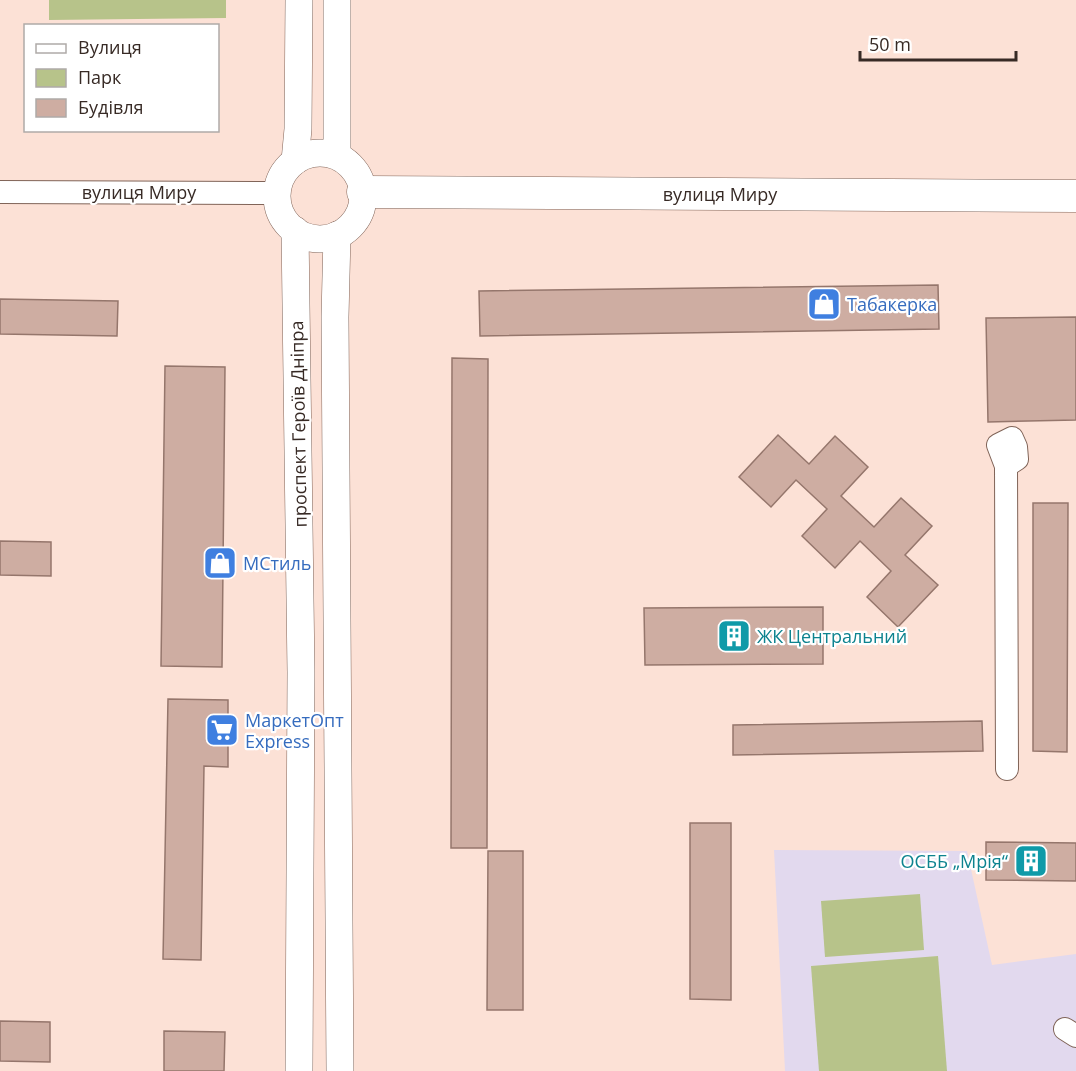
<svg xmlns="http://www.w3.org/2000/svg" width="1076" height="1071" font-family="'Open Sans',sans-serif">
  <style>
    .education { fill: #e2d9ee }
    .green { fill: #b7c38a }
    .building { fill: #ceada2; stroke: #95766c; stroke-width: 1.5 }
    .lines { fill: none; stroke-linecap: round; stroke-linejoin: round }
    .minor-casing { stroke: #806458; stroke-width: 24 }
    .tertiary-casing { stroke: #806458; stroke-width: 28 }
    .secondary-casing { stroke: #806458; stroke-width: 33 }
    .minor { stroke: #fff; stroke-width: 22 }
    .tertiary { stroke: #fff; stroke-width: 27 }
    .secondary { stroke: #fff; stroke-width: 32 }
    .labels { text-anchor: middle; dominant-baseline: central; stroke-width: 4.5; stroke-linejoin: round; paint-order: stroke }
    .street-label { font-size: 18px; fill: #372a25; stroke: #fff }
    .shop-label { font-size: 18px; fill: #366cbe; stroke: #fff; text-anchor: start }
    .culture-label { font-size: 18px; fill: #0d838f; stroke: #fff; text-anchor: start }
  </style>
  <rect width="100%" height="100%" fill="#fce1d6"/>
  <!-- education -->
  <path class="education" d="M774,850L967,851L992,965L1076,954V1071H785Z"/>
  <!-- green -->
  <g class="green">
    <path d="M49,0H226V18L49,20Z"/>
    <path d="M920,894L924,950L825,957L821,901Z"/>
    <path d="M938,956L947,1071H819L811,966Z"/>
  </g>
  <!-- building -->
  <g class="building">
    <path d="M938,285L939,329L480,336L479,291Z"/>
    <path d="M0,299L118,301L117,336L0,334Z"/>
    <path d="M1076,317V420L988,422L986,318Z"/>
    <path d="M452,358L488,359L487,848H451Z"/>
    <path d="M165,366L225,367L222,667L161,666Z"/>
    <path d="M778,435L809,464L835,436L868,467L841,496L874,527L901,498L932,526L905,555L938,585L898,627L867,597L891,571L860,541L835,568L802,536L827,509L796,480L771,507L739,477Z"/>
    <path d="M1033,503H1068L1067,752L1033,751Z"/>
    <path d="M0,541L51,542V576L0,575Z"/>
    <path d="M823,607V664L645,665L644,608Z"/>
    <path d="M168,699L228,700V767L204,766L201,960L163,959Z"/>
    <path d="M982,721L983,751L733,755V725Z"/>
    <path d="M690,823H731V1000L690,999Z"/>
    <path d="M986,842L1076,843V881L986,880Z"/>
    <path d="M488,851H523V1010H487Z"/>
    <path d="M0,1021L50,1022V1062L0,1061Z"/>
    <path d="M164,1031L225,1032L224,1071H164Z"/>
  </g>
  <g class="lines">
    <!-- minor casing -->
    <g class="minor-casing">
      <g id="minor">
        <path d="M0,192L277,193"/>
        <path d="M1006,466L998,445L1012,438L1016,447L1017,459L1006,466L1007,769"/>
        <path d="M1065,1029L1076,1036"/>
      </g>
    </g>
    <!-- tertiary casing -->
    <g class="tertiary-casing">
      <g id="tertiary">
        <circle cx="320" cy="196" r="43"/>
        <path d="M337,155V0"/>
        <path d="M295,161L298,129L299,0"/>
        <path d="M295,230L301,672L299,1071"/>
        <path d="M337,235L335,317L340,1071"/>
      </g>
    </g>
    <!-- secondary casing -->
    <g class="secondary-casing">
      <path id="secondary" d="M363,192L1076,196"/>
    </g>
    <!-- minor -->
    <use href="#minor" class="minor"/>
    <!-- tertiary -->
    <use href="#tertiary" class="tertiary"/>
    <!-- secondary -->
    <use href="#secondary" class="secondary"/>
  </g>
  <!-- icons -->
  <defs>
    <g id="shop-square" transform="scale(1.725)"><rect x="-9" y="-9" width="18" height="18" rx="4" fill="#3f7fe0" stroke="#fff"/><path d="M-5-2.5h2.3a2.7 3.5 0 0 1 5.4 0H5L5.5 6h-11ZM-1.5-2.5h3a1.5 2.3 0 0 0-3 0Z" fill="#fff"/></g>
    <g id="building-square" transform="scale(1.725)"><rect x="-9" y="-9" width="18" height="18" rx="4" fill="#0f9aa8" stroke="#fff"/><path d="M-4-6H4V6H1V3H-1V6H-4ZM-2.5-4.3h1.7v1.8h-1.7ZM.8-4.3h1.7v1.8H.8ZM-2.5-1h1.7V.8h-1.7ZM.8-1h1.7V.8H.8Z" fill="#fff"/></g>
    <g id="supermarket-square" transform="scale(1.725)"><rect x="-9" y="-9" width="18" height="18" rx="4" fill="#3f7fe0" stroke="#fff"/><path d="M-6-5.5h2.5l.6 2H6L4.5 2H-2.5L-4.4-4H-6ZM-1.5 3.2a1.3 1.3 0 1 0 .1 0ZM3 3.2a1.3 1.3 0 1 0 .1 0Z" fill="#fff"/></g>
  </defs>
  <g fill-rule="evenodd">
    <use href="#shop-square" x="824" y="304"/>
    <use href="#shop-square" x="220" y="563"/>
    <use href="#building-square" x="734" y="636"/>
    <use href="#supermarket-square" x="222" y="730"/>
    <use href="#building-square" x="1031" y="861"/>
  </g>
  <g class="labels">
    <!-- street labels -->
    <g class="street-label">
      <text x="139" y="192">вулиця Миру</text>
      <text x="720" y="194">вулиця Миру</text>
      <text transform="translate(298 424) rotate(-91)">проспект Героїв Дніпра</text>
    </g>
    <!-- shop labels -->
    <g class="shop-label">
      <text x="847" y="304">Табакерка</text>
      <text x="243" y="563">МСтиль</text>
      <text x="245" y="720">МаркетОпт<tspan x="245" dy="21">Express</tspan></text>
    </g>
    <!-- culture labels -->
    <g class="culture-label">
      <text x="757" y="636">ЖК Центральний</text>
      <text x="1008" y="861" text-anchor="end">ОСББ „Мрія“</text>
    </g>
  </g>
  <!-- legend -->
  <rect x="24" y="24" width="195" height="108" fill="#ffffff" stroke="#afaaa8" stroke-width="1.5"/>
  <rect x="36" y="44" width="30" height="9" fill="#ffffff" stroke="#afaaa8" stroke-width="1.5"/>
  <text x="78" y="54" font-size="18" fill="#372a25">Вулиця</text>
  <rect x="36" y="69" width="30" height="18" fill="#b7c38a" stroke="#afaaa8" stroke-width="1.5"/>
  <text x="78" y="84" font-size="18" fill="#372a25">Парк</text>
  <rect x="36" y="99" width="30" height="18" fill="#ceada2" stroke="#afaaa8" stroke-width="1.5"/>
  <text x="78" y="114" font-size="18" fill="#372a25">Будівля</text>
  <!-- scale -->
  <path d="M860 51v9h156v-9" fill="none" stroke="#372a25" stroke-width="3"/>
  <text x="869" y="51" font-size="18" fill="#372a25" stroke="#ffffff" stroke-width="4.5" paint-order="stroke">50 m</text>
</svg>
